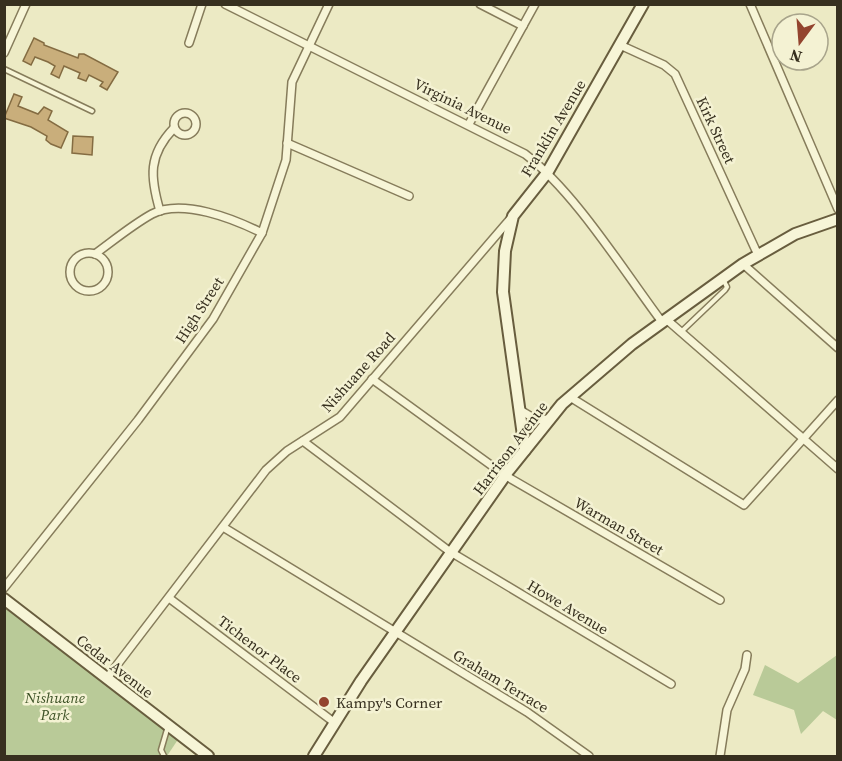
<svg xmlns="http://www.w3.org/2000/svg" width="842" height="761" font-family="'Source Serif 4',serif">
  <style>
    .green { fill: #b9ca98 }
    .building { fill: #c9ae7b; stroke: #846c42; stroke-width: 1.5 }
    .lines { fill: none; stroke-linecap: round; stroke-linejoin: round }
    .lane-casing { stroke: #867c5b; stroke-width: 7 }
    .street-casing { stroke: #867c5b; stroke-width: 10 }
    .secondary-casing { stroke: #685d3e; stroke-width: 14 }
    .lane { stroke: #f7f5d7; stroke-width: 4 }
    .street { stroke: #f7f5d7; stroke-width: 7 }
    .secondary { stroke: #f7f5d7; stroke-width: 10 }
    .poi-dot { fill: #93442e; stroke: #f4f2d3; stroke-width: 2 }
    .labels { text-anchor: middle; dominant-baseline: central; stroke-width: 5; stroke-linejoin: round; paint-order: stroke }
    .street-label { font-size: 15px; fill: #37301f; stroke: #f4f2d3 }
    .park-label { font-size: 15px; font-style: italic; fill: #3d5226; stroke: #f4f2d3 }
    .poi-label { font-size: 15px; fill: #37301f; stroke: #f4f2d3; text-anchor: start }
  </style>
  <rect width="100%" height="100%" fill="#eceac4"/>
  <!-- green -->
  <g class="green">
    <path d="M4,599L179,738L167,756H5Z"/>
    <path d="M837,655V720L823,711L801,734L794,710L753,695L765,665L798,683Z"/>
  </g>
  <!-- building -->
  <g class="building">
    <path d="M34,38L44,43V45L78,58L79,54H84L118,72L107,90L100,86L103,82L89,75L86,81L78,78L80,73L64,66L59,78L51,74L55,66L48,62L35,57L31,65L23,61Z"/>
    <path d="M14,94L22,97L18,106L38,114L44,107L52,111L48,120L68,132L61,148L51,144L46,140L47,136L31,127L4,118Z"/>
    <path d="M73,136L93,137L92,155L72,153Z"/>
  </g>
  <g class="lines">
    <!-- lane casing -->
    <g class="lane-casing">
      <g id="lane">
        <path d="M4,69L92,111"/>
        <path d="M681,332L725,290L727,287L723,279"/>
        <path d="M164,756L161,750L168,726"/>
      </g>
    </g>
    <!-- street casing -->
    <g class="street-casing">
      <g id="street">
        <path d="M225,4L525,154C575,192 623,270 662,322"/>
        <path d="M480,4L523,26"/>
        <path d="M750,4L838,209"/>
        <path d="M189,43L202,4"/>
        <path d="M620,45L664,65L675,74L758,255"/>
        <path d="M4,53L26,4"/>
        <circle cx="185" cy="124" r="11"/>
        <path d="M469,124L535,4"/>
        <path d="M287,143L409,196"/>
        <path d="M160,211C150,177 148,155 174,128"/>
        <circle cx="89" cy="272" r="19"/>
        <path d="M95,254C113,241 132,225 152,214C182,198 234,219 262,233"/>
        <path d="M743,264L838,348"/>
        <path d="M666,319L838,469"/>
        <path d="M372,379L506,476L720,600"/>
        <path d="M570,397L744,505L838,400"/>
        <path d="M520,410L537,420L548,419"/>
        <path d="M303,441L449,551L671,684"/>
        <path d="M223,527L527,712L589,756"/>
        <path d="M4,588L138,420L213,319L262,233L286,160L292,82L329,4"/>
        <path d="M169,598L335,723"/>
        <path d="M107,678L266,470L287,451L340,417L511,218"/>
        <path d="M720,756L727,710L745,669L747,655"/>
      </g>
    </g>
    <!-- secondary casing -->
    <g class="secondary-casing">
      <g id="secondary">
        <path d="M525,450L503,292L505,251L513,216L547,173L643,4"/>
        <path d="M4,599L208,756"/>
        <path d="M314,756L361,681L509,470L562,404L632,344L743,264L795,234L838,219"/>
      </g>
    </g>
    <!-- lane -->
    <use href="#lane" class="lane"/>
    <!-- street -->
    <use href="#street" class="street"/>
    <!-- secondary -->
    <use href="#secondary" class="secondary"/>
  </g>
  <!-- markers -->
  <circle class="poi-dot" cx="324" cy="702" r="6"/>
  <g class="labels">
    <!-- street labels -->
    <g class="street-label">
      <text transform="translate(463 106) rotate(26)">Virginia Avenue</text>
      <text transform="translate(553 128) rotate(-59)">Franklin Avenue</text>
      <text transform="translate(716 130) rotate(65)">Kirk Street</text>
      <text transform="translate(199 310) rotate(-57)">High Street</text>
      <text transform="translate(358 372) rotate(-48)">Nishuane Road</text>
      <text transform="translate(510 448) rotate(-53)">Harrison Avenue</text>
      <text transform="translate(619 526) rotate(30)">Warman Street</text>
      <text transform="translate(568 607) rotate(31)">Howe Avenue</text>
      <text transform="translate(260 649) rotate(37)">Tichenor Place</text>
      <text transform="translate(115 666) rotate(38)">Cedar Avenue</text>
      <text transform="translate(501 681) rotate(31)">Graham Terrace</text>
    </g>
    <!-- park labels -->
    <g class="park-label">
      <text x="55" y="697">Nishuane<tspan x="55" dy="17">Park</tspan></text>
    </g>
    <!-- poi labels -->
    <g class="poi-label">
      <text x="336" y="702">Kampy's Corner</text>
    </g>
  </g>
  <!-- border -->
  <rect width="842" height="761" fill="none" stroke="#37301f" stroke-width="12"/>
  <!-- north arrow -->
  <g transform="translate(800 42) rotate(196)"><circle r="28" fill="#f4f2d3" stroke="#a8a48b" stroke-width="1.5"/>
  <path d="M0-4.5L10 22L0 15L-10 22Z" fill="#93442e"/>
  <text y="-9" font-size="16" font-weight="bold" text-anchor="middle" fill="#37301f">N</text>
  </g>
</svg>
